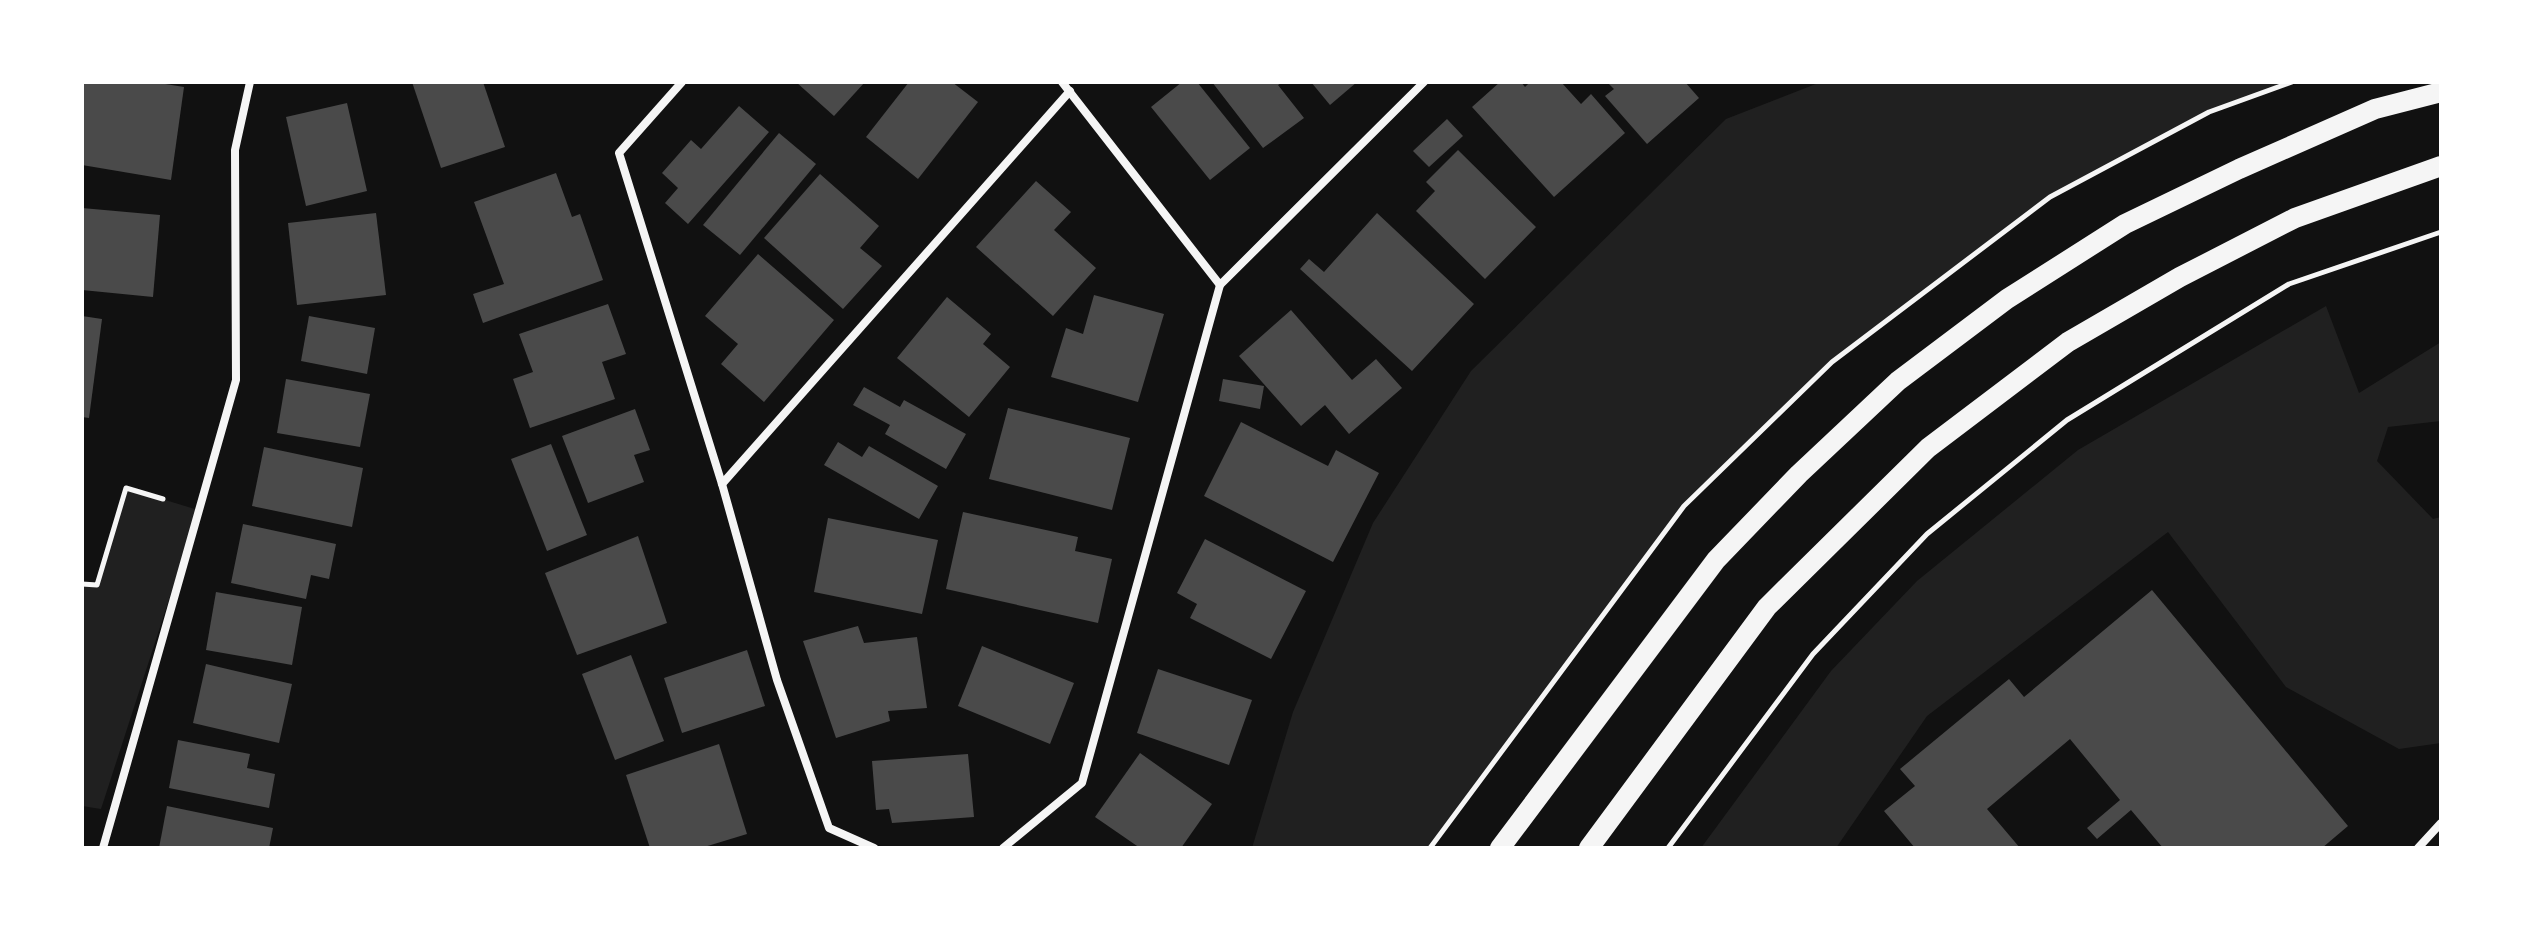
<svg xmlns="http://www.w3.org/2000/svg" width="2523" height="930" font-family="'Golos Text',sans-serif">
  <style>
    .green { fill: #202020 }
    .building { fill: #4a4a4a }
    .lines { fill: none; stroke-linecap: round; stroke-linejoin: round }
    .path { stroke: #f5f5f5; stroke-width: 5 }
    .minor { stroke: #f5f5f5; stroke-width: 8 }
    .primary { stroke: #f5f5f5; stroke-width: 20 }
  </style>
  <rect width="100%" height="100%" fill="#111"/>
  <!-- green -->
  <g class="green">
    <path d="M1821,82H2278L2275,88L2209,112L2050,197L1832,362L1684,506L1430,848H1252L1293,712L1373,523L1471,371L1726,119Z"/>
    <path d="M2326,306L2359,393L2441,342V421L2388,427L2377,461L2433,519L2441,517V743L2399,749L2286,687L2168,532L1927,716L1836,848H1701L1831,671L1917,581L2078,450Z"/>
    <path d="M126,488L198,510L101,809L82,806V584L96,585Z"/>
  </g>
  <!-- building -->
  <g class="building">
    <path d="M82,82H153L184,87L171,180L82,165Z"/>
    <path d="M412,82H483L505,147L441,168Z"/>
    <path d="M796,82H865L834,116Z"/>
    <path d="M909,82H952L978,102L918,179L866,137Z"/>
    <path d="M1182,82H1197L1250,148L1210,180L1151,107Z"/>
    <path d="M1212,82H1283L1278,85L1304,118L1263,148Z"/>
    <path d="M1311,82H1357L1330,105Z"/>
    <path d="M1500,82H1521L1525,87L1530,82H1561L1581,104L1591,94L1625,133L1554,197L1472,107Z"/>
    <path d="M1607,82H1685L1699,98L1647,144L1605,96L1614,89Z"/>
    <path d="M347,103L367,191L306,206L286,117Z"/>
    <path d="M739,106L769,132L688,224L665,203L678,188L662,173L691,140L701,149Z"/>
    <path d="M1447,119L1463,136L1429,167L1413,151Z"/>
    <path d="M779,133L816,164L740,255L703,225Z"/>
    <path d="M1458,150L1536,227L1485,279L1416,211L1435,191L1426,182Z"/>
    <path d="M556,173L572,217L580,214L603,280L483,323L473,294L504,284L474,202Z"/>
    <path d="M820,174L879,226L860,248L882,266L843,309L764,238Z"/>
    <path d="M1036,181L1071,212L1054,230L1096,268L1053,316L976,247Z"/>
    <path d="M82,208L160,215L153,297L82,290Z"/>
    <path d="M376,213L386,295L297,305L288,223Z"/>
    <path d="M1377,213L1474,304L1412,371L1300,269L1309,259L1324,272Z"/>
    <path d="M758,254L834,320L764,402L721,364L738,344L705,316Z"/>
    <path d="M1094,295L1164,314L1138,402L1051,377L1066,328L1083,334Z"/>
    <path d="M947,297L991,334L983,344L1010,367L969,417L897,358Z"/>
    <path d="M608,304L626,354L602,362L615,399L530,428L513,379L533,372L519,334Z"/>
    <path d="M1291,310L1352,380L1376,359L1402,388L1349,434L1325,405L1301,426L1239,356Z"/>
    <path d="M82,316L102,319L89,418L82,417Z"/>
    <path d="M309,316L375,328L367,374L301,361Z"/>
    <path d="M286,379L370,394L360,447L277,433Z"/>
    <path d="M1223,379L1264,386L1260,409L1219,401Z"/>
    <path d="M864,387L900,407L904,400L966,434L946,469L885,434L890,425L853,405Z"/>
    <path d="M1008,408L1130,438L1112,510L989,479Z"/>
    <path d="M635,409L650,450L634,455L644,482L588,503L562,436Z"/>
    <path d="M1241,422L1328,466L1336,450L1379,473L1333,562L1204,496Z"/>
    <path d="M838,442L862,457L869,446L938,486L919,519L824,465Z"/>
    <path d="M551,444L587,535L547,551L511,459Z"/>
    <path d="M264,447L363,468L352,527L252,506Z"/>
    <path d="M963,512L1078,537L1075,551L1112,559L1098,623L946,589Z"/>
    <path d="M828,518L938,540L922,614L814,592Z"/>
    <path d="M243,524L336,544L329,579L311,575L306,599L231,583Z"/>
    <path d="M638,536L667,623L577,655L545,573Z"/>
    <path d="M1205,539L1306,591L1271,659L1190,618L1197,604L1177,593Z"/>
    <path d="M2152,590L2348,826L2322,848H2163L2131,810L2097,839L2087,828L2120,800L2070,739L1987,809L2020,848H1915L1884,811L1915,786L1900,769L2009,679L2024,697Z"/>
    <path d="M216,592L302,607L292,665L206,650Z"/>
    <path d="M858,626L864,643L917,637L927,708L888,711L890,721L836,738L803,641Z"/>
    <path d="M982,646L1074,683L1050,744L958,706Z"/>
    <path d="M747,650L765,706L682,733L664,678Z"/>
    <path d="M631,655L664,741L615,760L582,674Z"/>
    <path d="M206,664L292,684L279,743L193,723Z"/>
    <path d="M1158,669L1252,700L1229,765L1137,733Z"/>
    <path d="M178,740L250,754L247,768L275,774L269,808L169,788Z"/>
    <path d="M719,744L747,834L701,848H650L626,775Z"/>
    <path d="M1140,753L1212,804L1181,848H1140L1095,817Z"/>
    <path d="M968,754L974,817L892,823L889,809L876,810L872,761Z"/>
    <path d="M167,806L273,828L269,848H159Z"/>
  </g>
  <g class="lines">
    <!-- path -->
    <g class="path">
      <path d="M82,584L97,585L126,488L163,499"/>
      <path d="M1430,848L1684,506L1832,362L2050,197L2209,112L2292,82"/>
      <path d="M1668,848L1813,654L1927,534L2067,420L2289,284L2441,232"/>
    </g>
    <!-- minor -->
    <g class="minor">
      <path d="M682,82L619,153L722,484L777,680L829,828L874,848"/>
      <path d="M1062,82L1220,285L1424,82"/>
      <path d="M722,484L1070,91"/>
      <path d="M103,848L236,380L235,150L250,82"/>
      <path d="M1003,848L1082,783L1220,285"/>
      <path d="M2418,848L2441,823"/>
    </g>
    <!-- primary -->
    <g class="primary">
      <path d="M1500,848L1716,560L1799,474L1898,381L2007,299L2125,224L2239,169L2375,109L2441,92"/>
      <path d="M1589,848L1767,607L1928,448L2068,342L2180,277L2295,218L2441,166"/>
    </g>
  </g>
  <!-- border -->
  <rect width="2523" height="930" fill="none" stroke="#ffffff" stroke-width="168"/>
</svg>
